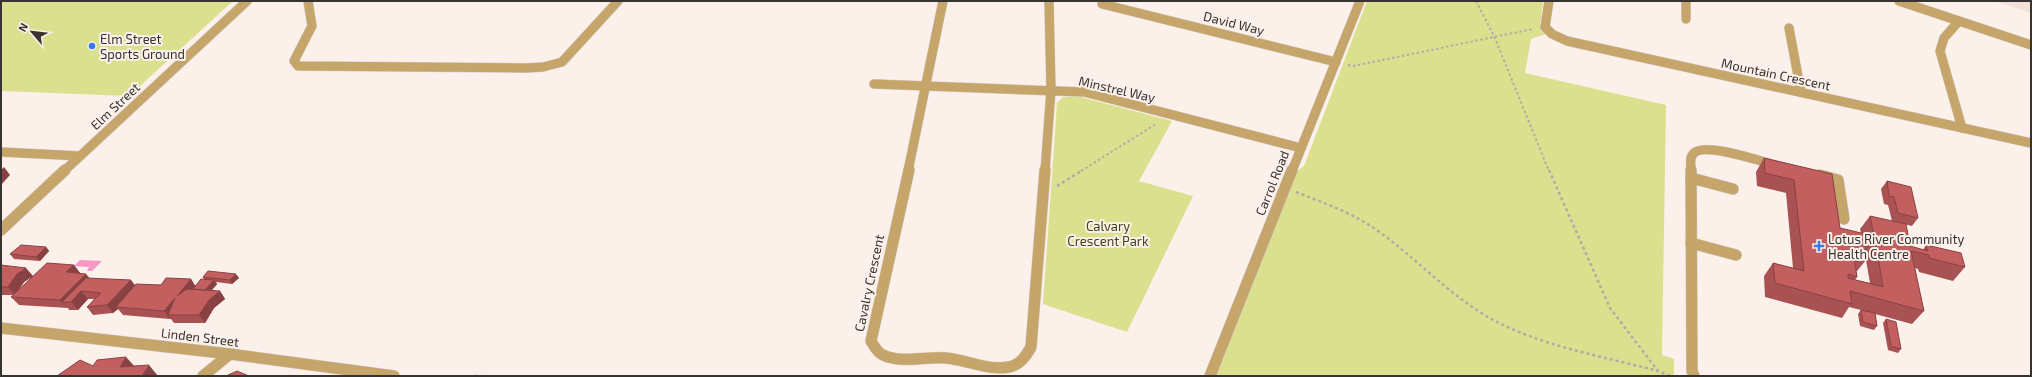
<svg xmlns="http://www.w3.org/2000/svg" width="2032" height="377" font-family="'Exo 2',sans-serif">
  <style>
    .built { fill: #f2e1d7 }
    .green { fill: #dbe08e }
    .water { fill: #f896c4 }
    .lines { fill: none; stroke-linecap: round; stroke-linejoin: round }
    .minor-far1-casing { stroke: #d8cec9; stroke-width: 10 }
    .minor-casing { stroke: #d8cec9; stroke-width: 12 }
    .path-far1 { stroke: #b4aba7; stroke-width: 2; stroke-dasharray: 2.5 2.5; stroke-linecap: butt }
    .path { stroke: #b4aba7; stroke-width: 2.5; stroke-dasharray: 3 3; stroke-linecap: butt }
    .minor-far1 { stroke: #c5a56a; stroke-width: 9 }
    .minor { stroke: #c5a56a; stroke-width: 11 }
    .wall { fill: #a95253; fill-rule: evenodd }
    .shaded-wall { fill: #894243 }
    .building { fill: #c45f60; stroke: #894243; fill-rule: evenodd }
    .poi-dot { fill: #3879e7; stroke: #fbf0ea; stroke-width: 1.5 }
    .labels { text-anchor: middle; dominant-baseline: central; stroke-width: 4; stroke-linejoin: round; paint-order: stroke }
    .street-label { font-size: 13px; fill: #373331; stroke: #fbf0ea }
    .poi-label { font-size: 13px; fill: #373331; stroke: #fbf0ea; text-anchor: start }
    .park-label { font-size: 13px; fill: #424418; stroke: #fbf0ea }
  </style>
  <rect width="100%" height="100%" fill="#fbf0ea"/>
  <!-- built -->
  <path class="built" d="M1995,1H2031V13Z"/>
  <!-- green -->
  <g class="green">
    <path d="M1,1H233L129,96L1,91Z"/>
    <path d="M1367,1H1543L1540,25L1546,34L1531,39L1525,73L1666,105L1662,355L1674,359V376H1216L1296,172L1304,166Z"/>
    <path d="M1077,96L1172,121L1139,181L1193,196L1127,332L1043,304L1057,103L1063,97Z"/>
  </g>
  <!-- water -->
  <path class="water" d="M80,260L102,261L92,271H87L89,267L74,266Z"/>
  <g class="lines">
    <!-- minor-far1 casing -->
    <g class="minor-far1-casing">
      <g id="minor-far1">
        <path d="M308,1L312,26L294,61L298,66L526,68L543,67L562,62L618,1"/>
        <path d="M1549,1L1545,27L1552,34L1567,41L2031,143"/>
        <path d="M1686,1V19"/>
        <path d="M1899,1L2031,45"/>
        <path d="M1102,4L1336,62"/>
        <path d="M1959,21L1944,38L1940,51L1962,128"/>
        <path d="M1789,28L1801,92"/>
        <path d="M874,84L1084,92L1301,148"/>
        <path d="M1,152L80,156"/>
        <path d="M64,171L247,1"/>
        <path d="M908,171L943,1"/>
        <path d="M1045,171L1051,90L1049,1"/>
        <path d="M1292,171L1360,1"/>
        <path d="M1691,171C1691,165 1689,157 1694,153C1705,142 1760,161 1775,165"/>
      </g>
    </g>
    <!-- minor casing -->
    <g class="minor-casing">
      <g id="minor">
        <path d="M909,170L871,341C874,346 877,352 883,355C902,364 926,356 946,358C967,360 988,371 1009,367C1020,365 1026,356 1031,347L1045,170"/>
        <path d="M1691,170L1692,371L1694,376"/>
        <path d="M1820,175L1838,180L1844,219"/>
        <path d="M1691,178L1733,189"/>
        <path d="M1,230L65,170"/>
        <path d="M1691,243L1736,255"/>
        <path d="M1,328L230,354L394,376"/>
        <path d="M203,376L230,354"/>
        <path d="M1210,376L1292,170"/>
      </g>
    </g>
    <!-- path-far1 -->
    <g class="path-far1">
      <path d="M1476,1L1494,36L1549,171"/>
      <path d="M1348,65L1353,66L1533,29"/>
      <path d="M1081,171L1156,124"/>
    </g>
    <!-- path -->
    <g class="path">
      <path d="M1549,170L1610,308L1658,371L1670,376"/>
      <path d="M1057,186L1083,170"/>
      <path d="M1296,192C1324,203 1353,213 1378,231C1416,258 1447,293 1488,317C1539,346 1602,356 1658,371"/>
      <path d="M474,376H481"/>
    </g>
    <!-- minor-far1 -->
    <use href="#minor-far1" class="minor-far1"/>
    <!-- minor -->
    <use href="#minor" class="minor"/>
  </g>
  <!-- wall -->
  <g class="wall">
    <path d="M1764,158L1832,174L1840,228L1861,233L1860,229L1870,216L1910,246L1923,250L1926,245L1965,267L1953,281L1919,272L1918,269L1915,268L1924,311L1912,324L1875,314L1877,326L1874,330L1860,326L1858,314L1861,310L1849,307L1842,318L1765,297L1764,276L1773,263L1793,268L1786,193L1757,186L1756,172ZM1866,260L1870,283L1855,280L1857,277L1856,271H1857Z"/>
    <path d="M1887,181L1918,218L1912,226L1892,221L1888,205L1884,204L1881,189Z"/>
    <path d="M46,247L49,251L40,261L14,259L10,254Z"/>
    <path d="M1,265L33,276L74,265L80,273L89,278L135,285H161L191,279L195,286L204,280L203,277L239,278L232,284L216,282L217,284L211,291H220L225,299L214,308L205,323H174L171,319H170L123,315L118,309L113,313L93,315L87,307L94,299H88L78,310H69L68,308L19,305L11,297L14,295H1ZM32,277L18,291L24,282Z"/>
    <path d="M1886,319L1901,349L1898,353L1888,350L1883,323Z"/>
  </g>
  <!-- shaded-wall -->
  <g class="shaded-wall">
    <path d="M4,167L10,175L1,185V170Z"/>
    <path d="M46,247L49,251L40,261L36,257Z"/>
    <path d="M74,265L80,273L73,280L66,272Z"/>
    <path d="M26,268L33,276L24,282L15,295L8,287L17,274Z"/>
    <path d="M86,274L93,282L81,291L88,299L78,310L71,302H62L67,308L60,300Z"/>
    <path d="M236,274L239,278L232,284L230,280Z"/>
    <path d="M191,279L196,287L177,296Z"/>
    <path d="M131,280L137,288L116,307L118,309L113,313L107,305Z"/>
    <path d="M214,280L217,284L207,296L204,291Z"/>
    <path d="M220,291L225,299L214,308L205,323L199,315L209,300Z"/>
    <path d="M175,298L168,315L171,319H170L164,311Z"/>
    <path d="M126,357L136,368L120,367Z"/>
    <path d="M149,365L158,376H142Z"/>
  </g>
  <!-- building -->
  <g class="building">
    <path d="M1764,158L1832,174L1840,228L1874,236L1870,216L1906,224L1910,246L1928,251L1926,245L1961,253L1965,267L1929,258V255L1911,251L1924,311L1850,291L1852,304L1775,283L1773,263L1804,271L1794,180L1765,173ZM1851,237L1876,244L1883,287L1848,278V274L1857,277L1854,257L1861,259V256L1867,258L1865,244L1852,241Z"/>
    <path d="M1887,181L1911,187L1918,218L1898,213L1894,197L1889,196Z"/>
    <path d="M21,245L46,247L36,257L10,254Z"/>
    <path d="M47,263L74,265L66,272L86,274L60,300L11,297Z"/>
    <path d="M1,265L26,268L17,274L8,287H1Z"/>
    <path d="M208,271L236,274L230,280L203,277Z"/>
    <path d="M86,278L131,280L107,305L87,307L101,293L81,291L71,302H62Z"/>
    <path d="M166,278L191,279L177,296L187,289L220,291L209,300L199,315H168L175,298L164,311L116,307L136,284L161,285Z"/>
    <path d="M201,279L214,280L205,290L193,289Z"/>
    <path d="M1861,310L1875,313L1877,326L1863,322Z"/>
    <path d="M1886,319L1896,322L1901,349L1891,346Z"/>
    <path d="M126,357L120,367L149,365L142,376H57L80,360L93,366L97,360Z"/>
    <path d="M237,371L249,376H226Z"/>
  </g>
  <!-- markers -->
  <g class="poi-dot">
    <circle cx="92" cy="46" r="4"/>
    <path d="M1817 240h4v4h4v4h-4v4h-4v-4h-4v-4h4z"/>
  </g>
  <g class="labels">
    <!-- street labels -->
    <g class="street-label">
      <text transform="translate(1234 23) rotate(14)">David Way</text>
      <text transform="translate(1776 74) rotate(12)">Mountain Crescent</text>
      <text transform="translate(1117 89) rotate(13)">Minstrel Way</text>
      <text transform="translate(115 106) rotate(-43)">Elm Street</text>
      <text transform="translate(1272 183) rotate(-68)">Carrol Road</text>
      <text transform="translate(869 283) rotate(-78)">Cavalry Crescent</text>
      <text transform="translate(200 337) rotate(7)">Linden Street</text>
    </g>
    <!-- poi labels -->
    <g class="poi-label">
      <text x="100" y="39">Elm Street<tspan x="100" dy="15">Sports Ground</tspan></text>
      <text x="1828" y="239">Lotus River Community<tspan x="1828" dy="15">Health Centre</tspan></text>
    </g>
    <!-- park labels -->
    <g class="park-label">
      <text x="1108" y="226">Calvary<tspan x="1108" dy="15">Crescent Park</tspan></text>
    </g>
  </g>
  <!-- border -->
  <rect width="2032" height="377" fill="none" stroke="#373331" stroke-width="4"/>
  <!-- north arrow -->
  <g transform="translate(32 32) rotate(298)" stroke="#fbf0ea" stroke-width="3" paint-order="stroke">
  <path d="M0-3L7 15L0 10L-7 15Z" fill="#373331"/>
  <text y="-6" font-size="11" font-weight="bold" text-anchor="middle" fill="#373331">N</text>
  </g>
</svg>
